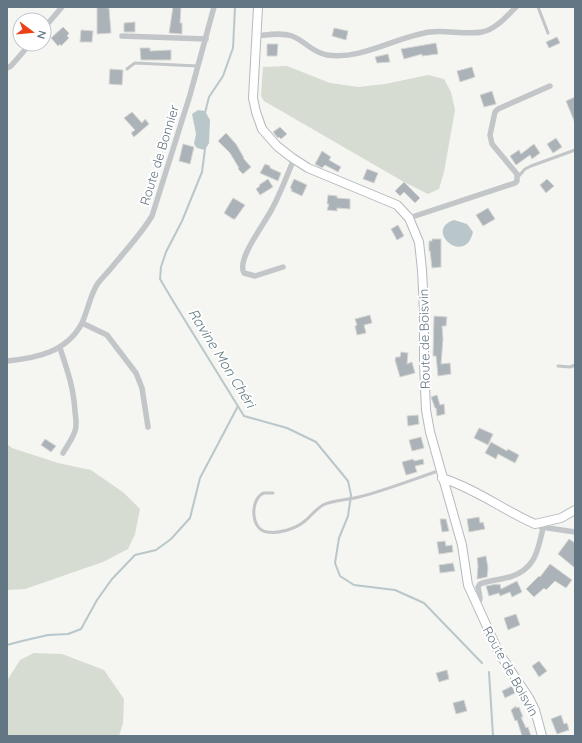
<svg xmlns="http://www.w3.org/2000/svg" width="582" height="743" font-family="Quicksand,sans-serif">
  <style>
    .green { fill: #d6dcd2 }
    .water { fill: #b9c7cb }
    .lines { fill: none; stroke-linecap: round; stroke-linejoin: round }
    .stream { stroke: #b9c7cb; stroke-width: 2 }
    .building { fill: #abb3b8; stroke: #d6d6d4 }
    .secondary-casing { stroke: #b4babe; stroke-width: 10 }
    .lane { stroke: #c2c6c9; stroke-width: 3 }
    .street { stroke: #c2c6c9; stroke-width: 5.5 }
    .secondary { stroke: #fff; stroke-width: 8 }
    .labels { text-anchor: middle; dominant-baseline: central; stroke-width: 4; stroke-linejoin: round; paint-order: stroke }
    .street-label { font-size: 13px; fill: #627684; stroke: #fff }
    .water-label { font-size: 14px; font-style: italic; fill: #5e7981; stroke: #fff }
  </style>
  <rect width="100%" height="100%" fill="#f5f5f1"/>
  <!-- green -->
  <g class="green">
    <path d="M287,66L330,83L358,87L385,84L428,75L444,79L451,92L455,110L444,172L439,189L428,194L404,182L264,101L261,96L263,67Z"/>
    <path d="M7,444L12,448L58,463L91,470L124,493L140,509L135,534L128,549L103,562L25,589L7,590Z"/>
    <path d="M34,653L62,654L104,670L124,699L123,723L119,736H7V681L20,660Z"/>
  </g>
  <!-- water -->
  <g class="water">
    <path d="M198,110L205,111L210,120L209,143L205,150L197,148L194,144L196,134L192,114Z"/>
    <path d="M454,220L467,224L473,232C465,267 423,230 454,220Z"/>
  </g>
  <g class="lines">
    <!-- stream -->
    <g class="stream">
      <path d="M205,113L209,97L223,76L233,48L235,7"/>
      <path d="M205,149L202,172L182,221L166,252L161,267L160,279L173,301L244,416L287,428L316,442L348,481L351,495L348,516L339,538L335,563L340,576L354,585L395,590L424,603L482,663"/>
      <path d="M7,645L22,641L48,635L68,634L81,629L97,600L112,579L135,555L156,550L171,539L190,518L200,478L238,406"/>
      <path d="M489,672L493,736"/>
    </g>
  </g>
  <!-- building -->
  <g class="building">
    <path d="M97,7L109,8L111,33L97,34Z"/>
    <path d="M173,7H181L180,23H182V34L169,33Z"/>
    <path d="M135,22V32H124V23Z"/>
    <path d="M63,27L69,33L67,36L69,38L61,46L60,44L58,46L51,38Z"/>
    <path d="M334,28L348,31L346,40L332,36Z"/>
    <path d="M81,30L93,31L92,42H80Z"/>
    <path d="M557,37L560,43L549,48L546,42Z"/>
    <path d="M436,43L438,54L422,56V54L404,59L401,49Z"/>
    <path d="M267,44H278L277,56H267Z"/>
    <path d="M140,48H150V51L171,50V60H141Z"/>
    <path d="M388,54L390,62L377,63L375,57Z"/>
    <path d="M472,67L475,77L460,82L457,71Z"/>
    <path d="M110,69L123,70L122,85L109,84Z"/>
    <path d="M492,91L496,104L484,107L480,95Z"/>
    <path d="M575,97V123L566,101Z"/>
    <path d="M132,112L142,123L145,119L149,124L134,137L131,133L135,130L124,118Z"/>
    <path d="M280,127L287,134L281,139L279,137L278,138L273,132Z"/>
    <path d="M226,133L236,144L244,158H243L251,167L243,174L238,169L239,168L230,153L218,141Z"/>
    <path d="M556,138L562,147L553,153L547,144Z"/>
    <path d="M183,144L194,147L190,164L179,161Z"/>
    <path d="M534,144L540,153L532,159L530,155L516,165L510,156L519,150L521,154Z"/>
    <path d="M322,151L331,157L329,160L341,167L338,172L325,165L322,168L315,164Z"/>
    <path d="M265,164L270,166V168L281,173L278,181L260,173Z"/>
    <path d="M367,169L378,173L374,183L363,179Z"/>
    <path d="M268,179L273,187L260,195L256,189L260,186L259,185Z"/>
    <path d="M294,179L307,185L302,196L291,191L292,189L290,188Z"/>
    <path d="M547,179L554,186L546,193L540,185Z"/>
    <path d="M404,182L420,198L415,203L404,192L400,196L395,191Z"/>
    <path d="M328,195L337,196V198L350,199V209L337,208V211L327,210L329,204H327Z"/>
    <path d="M233,198L245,205L235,219H233L224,213Z"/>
    <path d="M488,208L495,219L483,226L476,215Z"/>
    <path d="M398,225L404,236L397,240L391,229Z"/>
    <path d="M432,239H441V267L432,268L430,251H429V241H432Z"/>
    <path d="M370,315L372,323L364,325L366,333L357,335L355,326L357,325L355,319Z"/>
    <path d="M434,316L447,317L446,326H442L443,339L441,364L450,363L451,374L438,376L436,356H433Z"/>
    <path d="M401,352L408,353L407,364L412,362L415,373L400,377L395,360L396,357H400Z"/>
    <path d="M437,395L440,405L444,404L445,414L437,416L436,408H435L431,397Z"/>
    <path d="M418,415L419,424L408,426L407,416Z"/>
    <path d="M479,428L493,434L488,445L474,438Z"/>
    <path d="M421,437L424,448L412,451L409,440Z"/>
    <path d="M45,439L56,446L51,452L41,445Z"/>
    <path d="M491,442L507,451L508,449L519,455L515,463L498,454L496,459L485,453Z"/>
    <path d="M413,459L414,461L423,459L424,464L415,466L417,472L406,475L402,462Z"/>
    <path d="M479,517L480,523L483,522L485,529L469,532L467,519Z"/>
    <path d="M440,519H446L449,531L442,532Z"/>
    <path d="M569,539L575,543V568L558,554Z"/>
    <path d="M445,541L446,546L452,545L453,552L439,554L437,542Z"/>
    <path d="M486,556L488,568L487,577L477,579L478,566L477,558Z"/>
    <path d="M453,563L455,571L440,573L439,565Z"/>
    <path d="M550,564L572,580L566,588L555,581L546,590L544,588L534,597L526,589L539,576L540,577Z"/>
    <path d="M517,581L522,592L512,597L510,592L500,596L499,593L489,596L486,586L497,584V585L500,584L501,589Z"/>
    <path d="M516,614L520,625L508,630L504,618Z"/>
    <path d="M539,661L547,671L539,677L532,666Z"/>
    <path d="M447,670L449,679L439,682L436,673Z"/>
    <path d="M512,686L515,693L505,698L502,691Z"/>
    <path d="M464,700L467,711L456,714L453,703Z"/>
    <path d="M516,706V708L519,707L523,717H521L526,728L528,727L531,736H522L517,720L515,721L511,710Z"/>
    <path d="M561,715L564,724L567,723L569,730L557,734L551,719Z"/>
  </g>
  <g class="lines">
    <!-- secondary casing -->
    <g class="secondary-casing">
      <g id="secondary">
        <path d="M258,7L253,98L256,112L262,129L277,146L291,157L308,168L397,205L409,218L419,242L422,270L424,310V363L426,410L430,432L462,545L468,585L499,653L529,698L535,710L542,736"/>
        <path d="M442,478C476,489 503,510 535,524L561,518L575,510"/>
      </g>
    </g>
    <!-- lane -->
    <g class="lane">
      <path d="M538,7L548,33"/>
      <path d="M127,69L132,65L135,63L198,66"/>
      <path d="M518,177L525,169L531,166L575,150"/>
      <path d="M558,366L570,367L575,365"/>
      <path d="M273,493C270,493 267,493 264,493C250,498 250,530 267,532C279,534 295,529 305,521C311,516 316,509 323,505C334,500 348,500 359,497C387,490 414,479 441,470"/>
    </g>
    <!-- street -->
    <g class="street">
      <path d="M44,28L62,7"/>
      <path d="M122,36L206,39"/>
      <path d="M256,36C267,35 281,32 292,36C305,41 313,53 327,55C363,60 395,37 430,32C446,30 467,35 482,32C495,30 507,16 516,7"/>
      <path d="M7,68L11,66L30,44"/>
      <path d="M409,218L515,183L517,181V174L492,144L490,135L495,112L498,109L550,86"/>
      <path d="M283,267L255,276L244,273C236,259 266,222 273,207C281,192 287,175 294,159"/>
      <path d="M82,323L107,335L136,373L142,388L148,427"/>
      <path d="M60,348C67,369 74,389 75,412C76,418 77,425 75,431C73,438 67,446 63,453"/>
      <path d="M7,361C37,358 67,352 82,323C88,310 90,295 98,283C103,277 108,272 112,267C126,250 141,234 152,216L190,95L214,7"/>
      <path d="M541,527L575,532"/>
      <path d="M478,607L480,598L478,587L480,584C489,580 500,580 510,577C535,569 538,551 543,528"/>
    </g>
    <!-- secondary -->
    <use href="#secondary" class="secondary"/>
  </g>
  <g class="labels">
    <!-- street labels -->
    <g class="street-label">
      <text transform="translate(159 155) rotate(-73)">Route de Bonnier</text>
      <text transform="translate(424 339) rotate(-91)">Route de Boisvin</text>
      <text transform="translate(511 671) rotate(61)">Route de Boisvin</text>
    </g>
    <!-- water labels -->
    <g class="water-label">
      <text transform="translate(222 358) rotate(58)">Ravine Mon Chéri</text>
    </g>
  </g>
  <!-- border -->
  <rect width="582" height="743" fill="none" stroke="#627684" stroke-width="16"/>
  <!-- north arrow -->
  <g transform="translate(32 32) rotate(106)"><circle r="19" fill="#ffffff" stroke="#c0c8ce"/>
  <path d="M0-3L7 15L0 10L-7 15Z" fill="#ec4019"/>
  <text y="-6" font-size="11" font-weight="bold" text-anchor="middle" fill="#627684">N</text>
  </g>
</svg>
